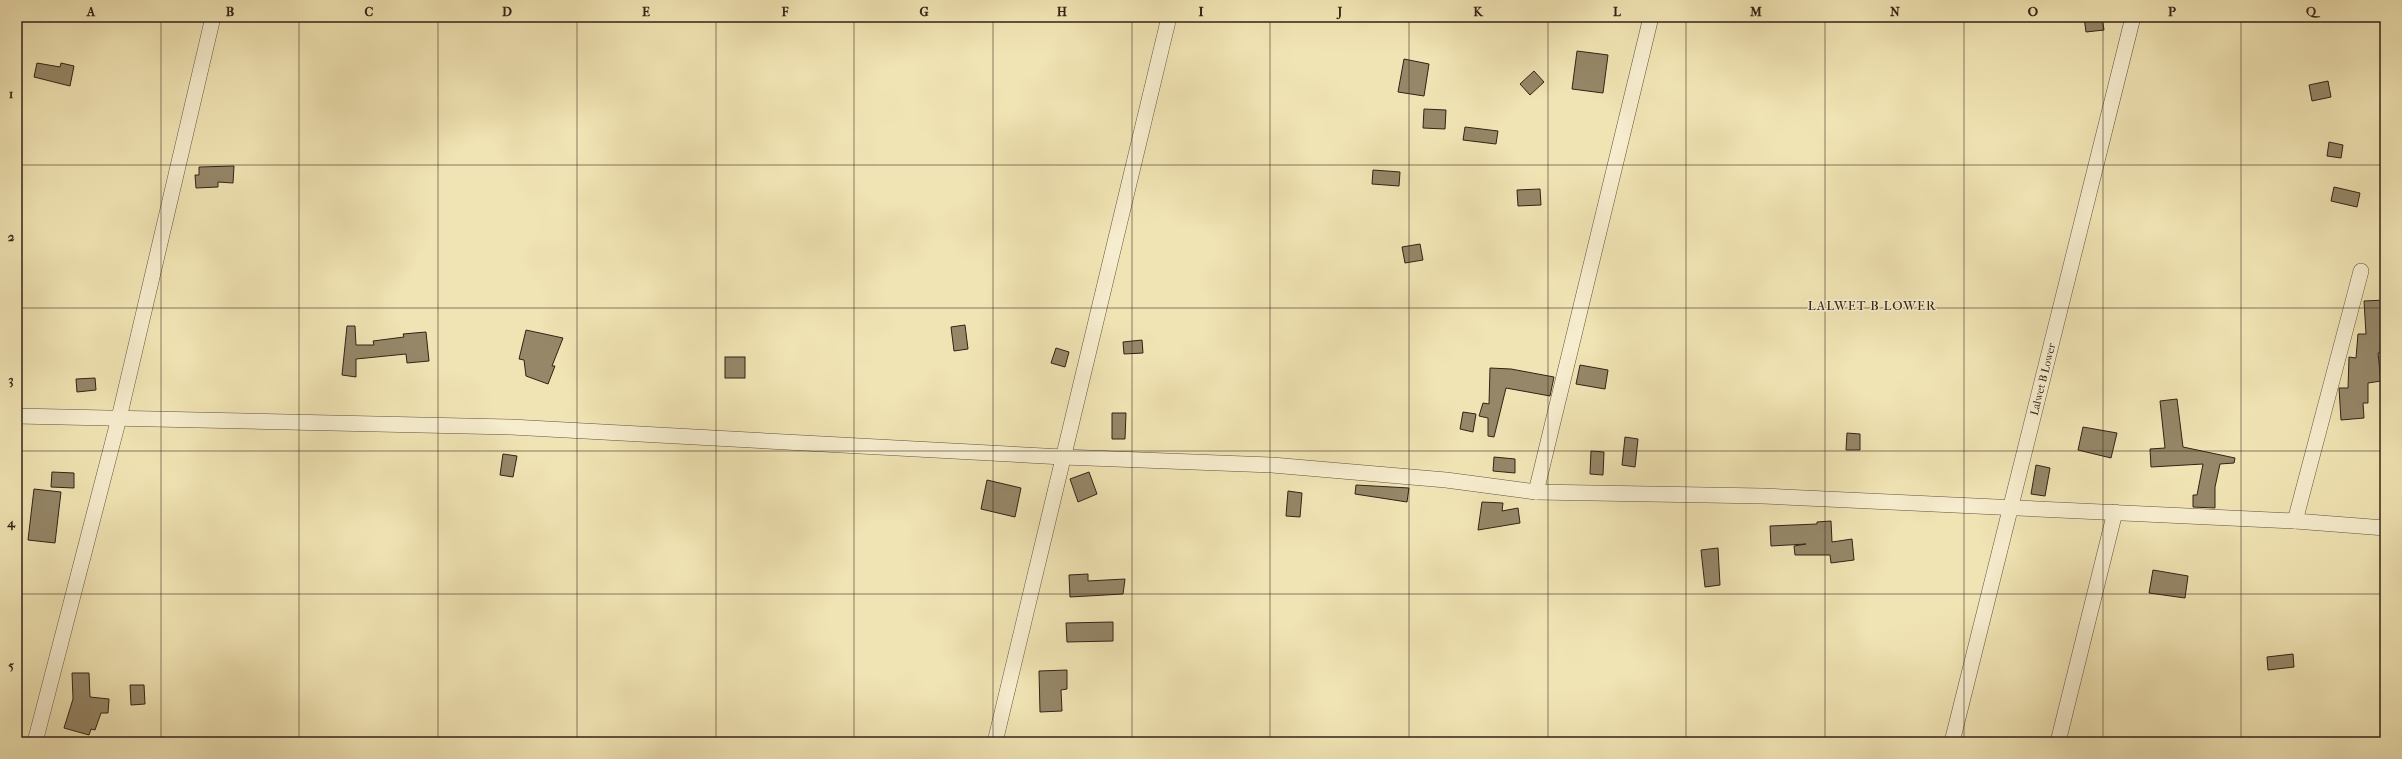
<svg xmlns="http://www.w3.org/2000/svg" width="2402" height="759" font-family="'IM FELL French Canon',serif">
  <style>
    .building { fill: #958768; stroke: #322216 }
    .lines { fill: none; stroke-linecap: round; stroke-linejoin: round }
    .street-casing { stroke: #62523e; stroke-width: 16 }
    .street { stroke: #f6edce; stroke-width: 15 }
    .grid { fill: none; stroke: #322216; stroke-width: 1; stroke-opacity: 0.55 }
    .labels { text-anchor: middle; dominant-baseline: central; stroke-width: 3; stroke-linejoin: round; paint-order: stroke }
    .street-label { font-size: 11px; fill: #322216; stroke: #f6edce }
    .quarter-label { font-size: 13px; letter-spacing: 1px; fill: #322216; stroke: #f6edce }
    .neatline { fill: none; stroke: #322216; stroke-width: 1.5 }
    .grid-label { font-size: 13px; text-anchor: middle; font-weight: bold; fill: #322216 }
  </style>
  <rect width="100%" height="100%" fill="#f1e4b4"/>
  <filter id="stains"><feTurbulence type="fractalNoise" baseFrequency=".005" numOctaves="4"/><feColorMatrix values="0 0 0 0 .2 0 0 0 0 .09 0 0 0 0 .02 0 0 0 .5 -.17"/></filter>
  <radialGradient id="worn" r=".72"><stop offset=".6" stop-color="#630" stop-opacity="0"/><stop offset="1" stop-color="#630" stop-opacity=".3"/></radialGradient>
  <!-- building -->
  <g class="building">
    <path d="M2084,17H2102L2104,30L2086,32Z"/>
    <path d="M1577,51L1608,55L1603,93L1572,89Z"/>
    <path d="M1404,59L1429,64L1424,96L1398,92Z"/>
    <path d="M37,63L60,67L61,63L74,66L70,86L34,77Z"/>
    <path d="M1534,71L1544,82L1530,95L1520,84Z"/>
    <path d="M2328,81L2331,97L2312,101L2309,85Z"/>
    <path d="M1424,109L1446,110L1445,129L1423,128Z"/>
    <path d="M1465,127L1498,131L1496,144L1463,140Z"/>
    <path d="M2329,142L2343,145L2341,158L2327,156Z"/>
    <path d="M234,166L233,183L218,182V187L196,188L195,175H199V167Z"/>
    <path d="M1373,170L1400,172L1399,186L1372,184Z"/>
    <path d="M2334,187L2360,193L2357,207L2331,201Z"/>
    <path d="M1540,189L1541,205L1518,206L1517,190Z"/>
    <path d="M1420,244L1423,260L1405,263L1402,247Z"/>
    <path d="M2385,300V353H2378L2381,381L2368,383V403H2363L2364,418L2341,420L2339,388H2348L2349,357L2356,358L2358,334H2366L2364,301Z"/>
    <path d="M965,325L968,349L954,351L951,327Z"/>
    <path d="M347,326H355L356,345H374L373,341L404,337L403,334L426,332L429,361L407,363L406,354L356,359V377L342,375Z"/>
    <path d="M526,330L563,338L552,366H555L548,384L526,376L524,360L519,359Z"/>
    <path d="M1142,340L1143,353L1124,354L1123,342Z"/>
    <path d="M1056,348L1069,352L1065,367L1051,363Z"/>
    <rect x="725" y="357" width="20" height="21"/>
    <path d="M1580,365L1608,370L1605,389L1576,384Z"/>
    <path d="M1490,368L1511,369L1554,377L1550,396L1506,388L1494,437L1488,436V418L1479,416L1483,403L1489,404Z"/>
    <path d="M95,378L96,390L77,392L76,379Z"/>
    <path d="M2177,399L2183,447L2235,458L2234,463L2220,464L2215,487V508L2193,507V495H2197L2203,464L2151,467L2150,449L2165,448L2160,401Z"/>
    <path d="M1463,412L1476,414L1473,432L1460,429Z"/>
    <path d="M1112,413H1126L1125,439H1112Z"/>
    <path d="M2083,427L2117,433L2111,458L2078,450Z"/>
    <path d="M1847,433L1860,434V450H1846Z"/>
    <path d="M1625,437L1638,439L1635,467L1622,465Z"/>
    <path d="M1591,451L1604,452L1603,475L1590,474Z"/>
    <path d="M503,454L517,456L513,477L500,475Z"/>
    <path d="M1494,457L1515,459V473L1493,471Z"/>
    <path d="M2036,465L2050,468L2045,496L2031,494Z"/>
    <path d="M52,472L74,473V488L51,487Z"/>
    <path d="M1089,472L1097,494L1078,502L1070,479Z"/>
    <path d="M987,480L1021,488L1015,517L981,509Z"/>
    <path d="M1356,485L1409,488L1407,502L1355,494Z"/>
    <path d="M34,489L61,492L55,543L28,540Z"/>
    <path d="M1288,491L1302,493L1300,517L1286,516Z"/>
    <path d="M1482,502L1503,503L1502,511L1518,508L1520,523L1478,530Z"/>
    <path d="M1831,521L1832,542L1852,539L1854,560L1831,563L1830,555H1795L1794,546L1806,544L1771,546L1770,526L1817,524V522Z"/>
    <path d="M1718,548L1720,585L1705,587L1701,550Z"/>
    <path d="M2153,570L2188,576L2185,598L2149,593Z"/>
    <path d="M1088,574V581L1125,579L1123,594L1070,597L1069,575Z"/>
    <path d="M1113,622V641L1067,642L1066,623Z"/>
    <path d="M2293,654L2294,667L2268,670L2267,657Z"/>
    <path d="M1067,670V689L1061,690L1062,711L1040,712L1039,671Z"/>
    <path d="M72,673H89L90,697L109,699L108,713H101L95,730L91,729L89,735L64,728L73,699Z"/>
    <path d="M130,685H144L145,704L131,705Z"/>
  </g>
  <g class="lines">
    <!-- street casing -->
    <g class="street-casing">
      <g id="street">
        <path d="M17,416L511,427L1063,457L1272,465L1446,480L1536,492L1763,496L2295,521L2385,528"/>
        <path d="M1536,492L1651,17"/>
        <path d="M2295,521L2361,271"/>
        <path d="M35,742L119,418L213,17"/>
        <path d="M995,742L1169,17"/>
        <path id="s1" d="M1952,742L2133,17"/>
        <path d="M2058,742L2115,512"/>
      </g>
    </g>
    <!-- street -->
    <use href="#street" class="street"/>
  </g>
  <!-- grid -->
  <path class="grid" d="M161,17V742M299,17V742M438,17V742M577,17V742M716,17V742M854,17V742M993,17V742M1132,17V742M1270,17V742M1409,17V742M1548,17V742M1686,17V742M1825,17V742M1964,17V742M2103,17V742M2241,17V742M17,165H2385M17,308H2385M17,451H2385M17,594H2385"/>
  <g class="labels">
    <!-- street labels -->
    <g class="street-label">
      <text stroke="none"><textPath href="#s1" startOffset="374">Lalwet B Lower</textPath></text>
    </g>
    <!-- quarter labels -->
    <g class="quarter-label">
      <text x="1872" y="305">LALWET B LOWER</text>
    </g>
  </g>
  <!-- margin -->
  <rect width="2402" height="759" fill="none" stroke="#f1e4b4" stroke-width="44"/>
  <rect x="22" y="22" width="2358" height="715" class="neatline"/>
  <g class="grid-label">
    <text x="91" y="16">A</text>
    <text x="230" y="16">B</text>
    <text x="369" y="16">C</text>
    <text x="507" y="16">D</text>
    <text x="646" y="16">E</text>
    <text x="785" y="16">F</text>
    <text x="924" y="16">G</text>
    <text x="1062" y="16">H</text>
    <text x="1201" y="16">I</text>
    <text x="1340" y="16">J</text>
    <text x="1478" y="16">K</text>
    <text x="1617" y="16">L</text>
    <text x="1756" y="16">M</text>
    <text x="1895" y="16">N</text>
    <text x="2033" y="16">O</text>
    <text x="2172" y="16">P</text>
    <text x="2311" y="16">Q</text>
    <text x="11" y="98">1</text>
    <text x="11" y="241">2</text>
    <text x="11" y="384">3</text>
    <text x="11" y="527">4</text>
    <text x="11" y="670">5</text>
  </g>
  <rect width="100%" height="100%" filter="url(#stains)"/>
  <rect width="100%" height="100%" fill="url(#worn)"/>
</svg>
